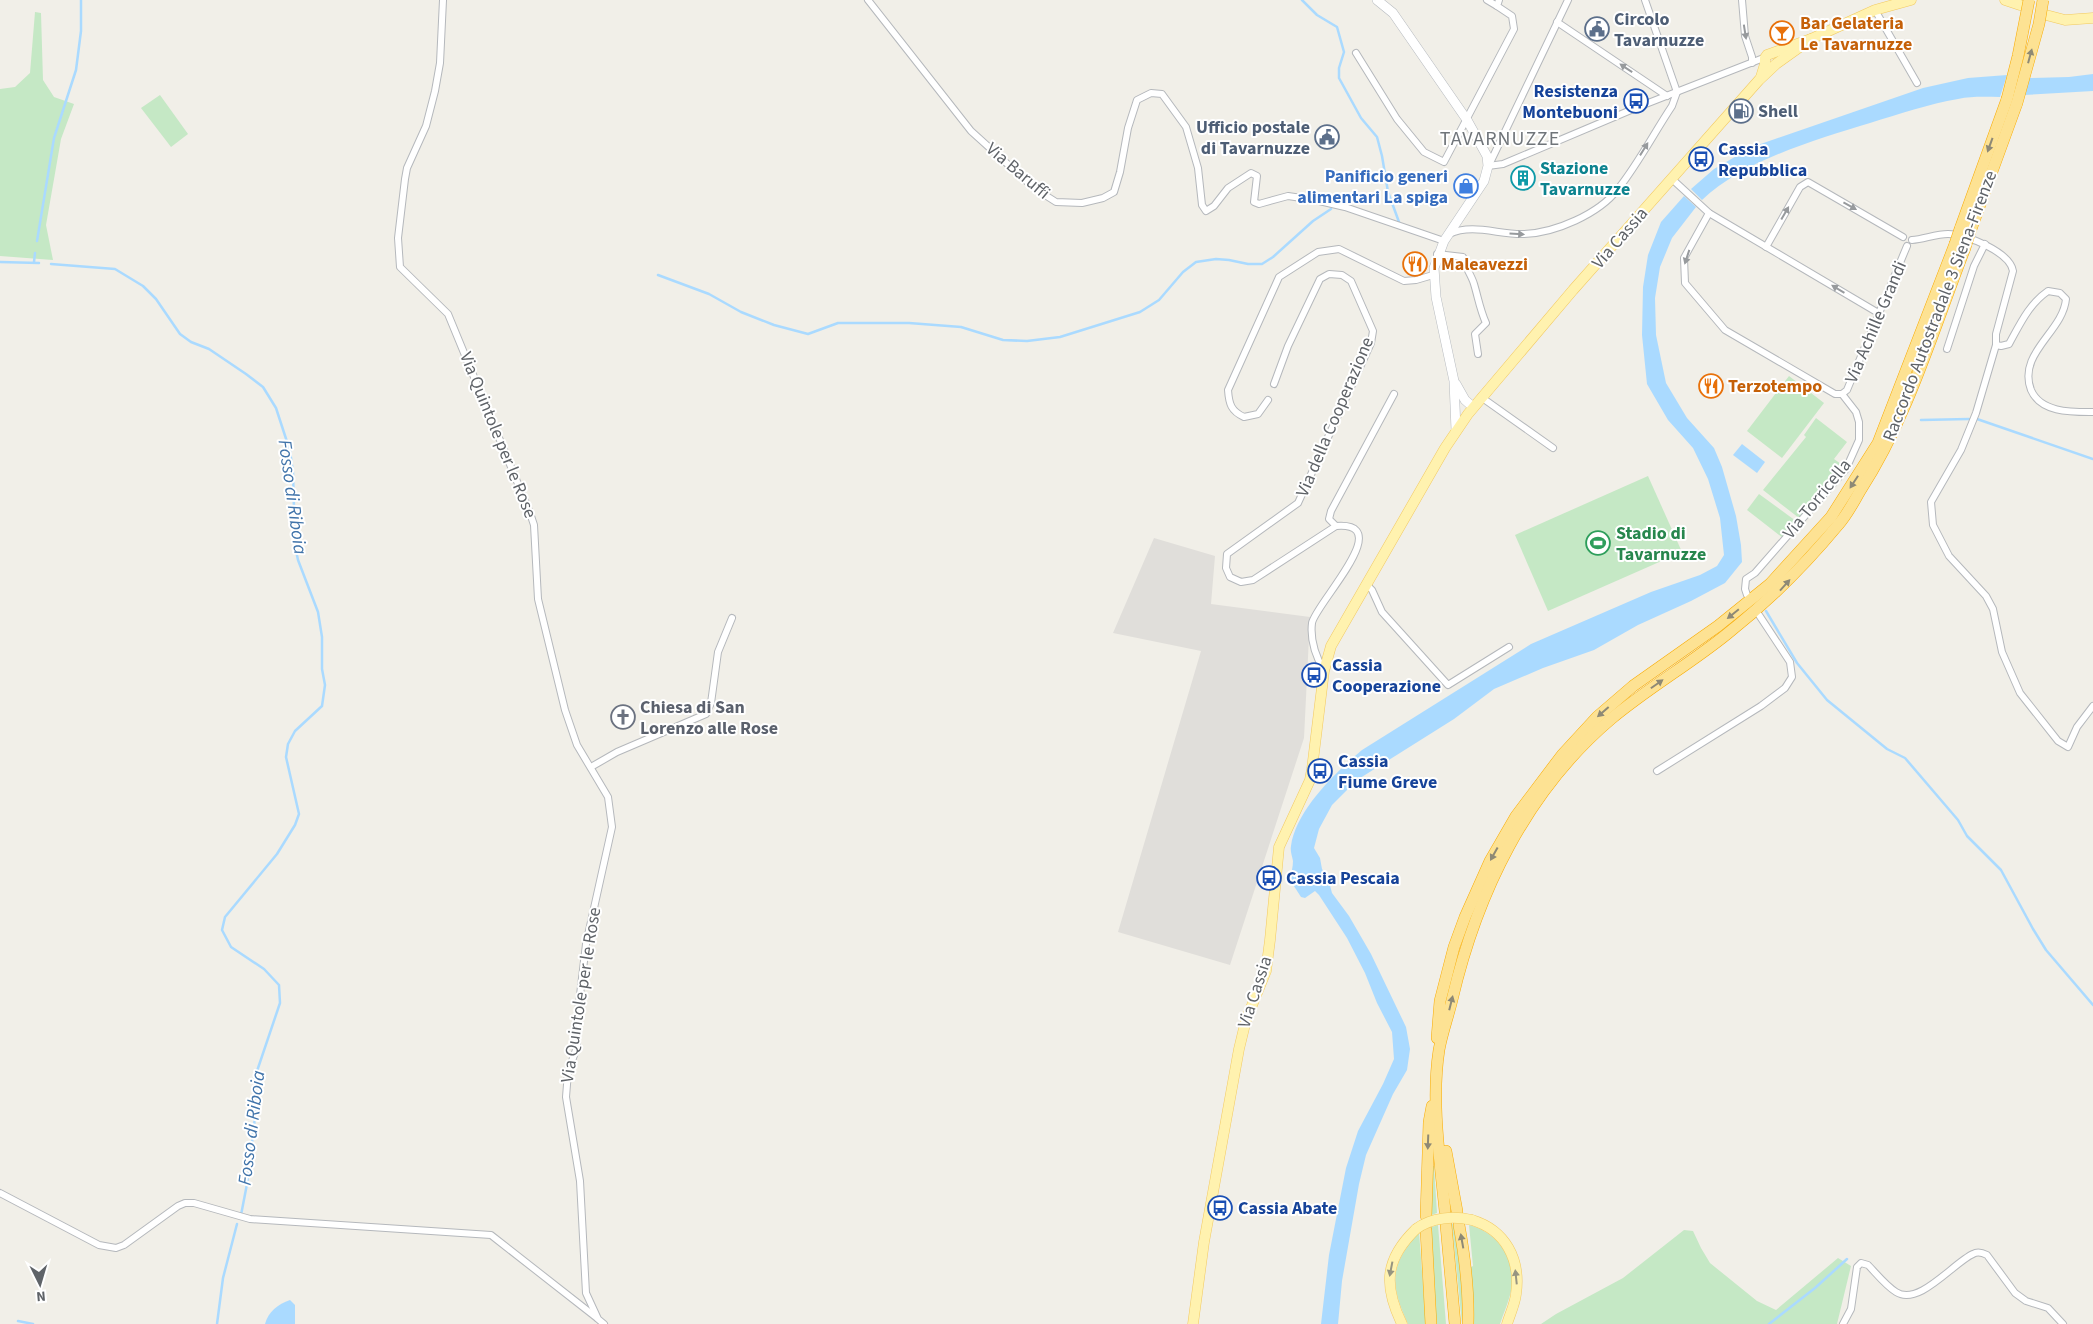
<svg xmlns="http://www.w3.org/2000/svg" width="2093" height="1324" font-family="'Source Sans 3',sans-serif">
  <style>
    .industrial { fill: #e0deda }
    .green { fill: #c5e8c5 }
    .water { fill: #aadaff }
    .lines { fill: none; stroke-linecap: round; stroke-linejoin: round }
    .stream { stroke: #aadaff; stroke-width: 2.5 }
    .street-casing { stroke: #b5b8bc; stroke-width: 8 }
    .secondary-casing { stroke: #b6babf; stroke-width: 10 }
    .primary-casing { stroke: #f2c960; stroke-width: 11 }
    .highway-casing { stroke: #f9ab00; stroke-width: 12 }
    .street { stroke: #fff; stroke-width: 6 }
    .secondary { stroke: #fff; stroke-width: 9 }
    .primary { stroke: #fff2af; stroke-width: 10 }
    .highway { stroke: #fde293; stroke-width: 11 }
    .primary-bridge-casing { stroke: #f2c960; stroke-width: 11; stroke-linecap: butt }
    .highway-bridge-casing { stroke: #f9ab00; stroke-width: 12; stroke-linecap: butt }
    .primary-bridge { stroke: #fff2af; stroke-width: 10 }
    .highway-bridge { stroke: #fde293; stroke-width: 11 }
    .oneway { fill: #979a9d }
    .oneway2 { fill: #8e8975 }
    .oneway3 { fill: #979581 }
    .labels { text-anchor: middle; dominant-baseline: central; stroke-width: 4; stroke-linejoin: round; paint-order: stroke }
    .service-label { font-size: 18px; font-weight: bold; fill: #4e5e75; stroke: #fff; text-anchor: start }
    .food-label { font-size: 18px; font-weight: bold; fill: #c56008; stroke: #fff; text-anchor: start }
    .transit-label { font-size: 18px; font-weight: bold; fill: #164399; stroke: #fff; text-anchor: start }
    .culture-label { font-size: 18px; font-weight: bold; fill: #0d838f; stroke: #fff; text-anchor: start }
    .street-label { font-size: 18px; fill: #5f6368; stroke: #fff }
    .shop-label { font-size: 18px; font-weight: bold; fill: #366cbe; stroke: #fff; text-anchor: end }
    .leisure-label { font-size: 18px; font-weight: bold; fill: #27864d; stroke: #fff; text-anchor: start }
    .worship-label { font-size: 18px; font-weight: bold; fill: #5b616d; stroke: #fff; text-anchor: start }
    .water-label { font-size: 19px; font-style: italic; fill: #4174aa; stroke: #fff }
    .quarter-label { font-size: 20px; letter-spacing: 1px; fill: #70757a; stroke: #fff }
  </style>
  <rect width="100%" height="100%" fill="#f1efe8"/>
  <!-- industrial -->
  <path class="industrial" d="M1154,538L1215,556L1211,604L1310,617L1304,738L1230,965L1118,932L1201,651L1113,633Z"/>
  <!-- green -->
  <g class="green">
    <path d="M35,12L41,13L43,80L54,97L74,104L61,139L46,225L53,260L0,256V89L15,87L30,73Z"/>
    <path d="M160,95L188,134L171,147L141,108Z"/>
    <path d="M1789,376L1824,403L1782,458L1747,431Z"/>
    <path d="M1816,418L1847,442L1834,459L1841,464L1799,518L1763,490L1806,437L1804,435Z"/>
    <path d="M1648,476L1682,552L1548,611L1515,535Z"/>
    <path d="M1759,494L1796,521L1783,538L1747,510Z"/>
    <path d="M1431,1166H1434L1437,1213L1429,1216Z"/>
    <path d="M1452,1224H1455L1461,1264L1464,1324H1462Z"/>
    <path d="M1438,1225L1446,1324H1434L1429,1228Z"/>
    <path d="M1469,1225C1497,1232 1515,1258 1512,1286C1510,1299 1504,1312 1500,1324H1472L1471,1267L1473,1266Z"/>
    <path d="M1684,1230L1693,1231L1701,1248L1710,1263L1757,1301L1776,1310L1838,1258L1851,1266L1837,1324H1541L1556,1314L1623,1278Z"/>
    <path d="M1419,1232L1426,1324H1408C1390,1284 1389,1266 1419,1232Z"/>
  </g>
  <!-- water -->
  <g class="water">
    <path d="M2093,74V91L2024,95L2029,78L2069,77Z"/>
    <path d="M2007,75L2000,97C1986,97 1972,96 1958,99C1929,104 1899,114 1870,123C1815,140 1744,160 1702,200L1691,189L1714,169L1752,147L1923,88L1968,78Z"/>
    <path d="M1684,196L1696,207L1672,238L1660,267L1655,298L1656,335L1666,383L1687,418L1714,448L1722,467L1736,516L1741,545L1742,562L1725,583L1691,601L1638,625L1594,650L1543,668L1494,689L1454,719L1357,780L1332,805L1319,829L1314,848L1320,858L1322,869L1328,878L1332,893L1349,916L1371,954L1406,1027L1410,1049L1407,1070L1393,1094L1366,1155L1359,1184L1342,1281L1338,1324H1321L1329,1255L1346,1168L1358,1131L1383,1084L1394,1059L1392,1032L1377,1003L1365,973L1347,938L1319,895L1315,891L1305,898L1301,897L1290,880C1291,874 1293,867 1293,861C1292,856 1290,851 1291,846C1296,810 1336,772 1362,750L1531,644L1651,592L1700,575L1717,566L1724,555L1720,518L1708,479L1693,448L1668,420L1647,384L1642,335L1643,287L1648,255L1661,222Z"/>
    <path d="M1742,444L1765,462L1757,473L1733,455Z"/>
    <path d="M290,1300L295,1305V1324H265C268,1312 278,1304 290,1300Z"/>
  </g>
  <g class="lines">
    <!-- stream -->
    <g class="stream">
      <path d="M1302,0L1317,15L1337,27L1344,52L1339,68V78L1361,118L1377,137L1382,156L1388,192L1399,222"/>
      <path d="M1380,175L1385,172"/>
      <path d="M37,241L54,138L76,70L81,31V0"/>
      <path d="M0,262L39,263"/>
      <path d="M34,262L35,253"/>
      <path d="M51,264L115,269L143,286L156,299L180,334L191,342L209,349L246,374L263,387L276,408L290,451L293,473L295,546L298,560L318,612L322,637V669L325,685L322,706L295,731L288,744L286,757L299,814L295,825L277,854L225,917L222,930L231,947L264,969L279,985L280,1003L255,1077V1117L247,1184L241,1215"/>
      <path d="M658,275L709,294L741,312L774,325L808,334L838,323H909L961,327L1003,340L1027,341L1060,337L1140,312L1159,300L1183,272L1196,262L1216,259L1229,260L1248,264H1262L1273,257L1313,221L1331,209"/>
      <path d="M1977,419L2093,459"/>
      <path d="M1921,420L1969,419"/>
      <path d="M1766,611L1797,663L1827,700L1887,749L1905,758L1958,820L1967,836L2001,870L2033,929L2046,950L2093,1005"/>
      <path d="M18,1321L33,1324"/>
      <path d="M217,1324L223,1278L237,1224"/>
      <path d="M1769,1324L1815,1288L1847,1259"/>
    </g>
    <!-- street casing -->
    <g class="street-casing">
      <g id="street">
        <path d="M443,0L440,63L435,91L426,126L407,168L405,179L398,238L400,267L448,314L530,513L534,525L538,599L565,710L577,745L608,797L612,827L586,944L576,1029L577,1047L568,1072L566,1097L580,1181L586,1293L598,1319L604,1324"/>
        <path d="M868,0L971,131L1034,188L1056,202L1082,203L1103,198L1114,192L1120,172L1128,128L1137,100L1151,93L1162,94L1186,127L1198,168L1202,205L1206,211L1214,206L1228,188L1251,173L1257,176L1254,202L1259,204L1288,196L1315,200L1345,207L1444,241"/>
        <path d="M1487,0L1497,6"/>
        <path d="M1645,0L1677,92"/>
        <path d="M1742,0L1745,36L1752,57V63"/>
        <path d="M1875,10L1917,83"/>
        <path d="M1557,22L1667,96"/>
        <path d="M1356,53L1397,119L1424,152L1444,162L1514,29L1512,16L1497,6L1499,0"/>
        <path d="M1489,165L1568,0"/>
        <path d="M1488,166L1503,164L1638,107L1766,57"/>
        <path d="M1672,179L1709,213L1880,314"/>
        <path d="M1709,213L1684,258L1685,283L1725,330L1835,394H1842"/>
        <path d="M1449,234C1473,223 1499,235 1524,234C1555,233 1599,214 1618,189C1638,164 1654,133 1672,106L1677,92"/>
        <path d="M1912,240C1924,239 1936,234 1948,234C1966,234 2010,252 2013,271L1996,334V345L2001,346L2009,344C2020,324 2029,304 2048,291L2060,293L2066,299C2063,332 2017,353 2031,390C2041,413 2072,412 2093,412"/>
        <path d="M1766,247L1800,187L1808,182L1903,237"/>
        <path d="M1437,254L1463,257C1465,268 1471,274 1474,284C1478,297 1480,310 1486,323L1475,334L1478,354"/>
        <path d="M1996,345L1976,413L1961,450L1931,502L1933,525L1949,556L1986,596L1993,609L2002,652L2020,693L2058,741L2068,747L2077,727L2093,706"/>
        <path d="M1947,349L1974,266L1985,244"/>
        <path d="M1274,384L1288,346L1320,279L1329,274L1342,275L1351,281L1373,331L1371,343L1298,503L1227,554L1226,568L1230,577L1241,582L1253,580L1336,526C1398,521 1315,604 1312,623C1310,639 1316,657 1324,671"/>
        <path d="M1842,394L1847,390L1907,246"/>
        <path d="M1481,397L1553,448"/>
        <path d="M1268,400L1258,414L1244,417C1231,411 1229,404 1228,390L1279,277L1318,252L1339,249L1404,281L1416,280L1433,275"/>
        <path d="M1336,526L1329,519L1331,511L1394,394"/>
        <path d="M1367,585L1372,590L1382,612L1448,685L1509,647"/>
        <path d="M1747,595L1745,589L1746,579L1755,573L1846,469L1859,440V422L1856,412L1842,394"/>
        <path d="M591,767L617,752L706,714L711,703L718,652L732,618"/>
        <path d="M1657,771L1761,706L1785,688L1792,677L1790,662L1759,615"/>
        <path d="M0,1193L99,1245L116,1248L124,1245L178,1206L185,1203H194L250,1219L491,1235L597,1318"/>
        <path d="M1843,1324L1851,1309L1857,1267L1861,1263L1868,1265C1876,1273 1885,1285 1896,1292C1919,1307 1954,1262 1973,1254C1978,1251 1983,1253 1987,1255L2015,1293L2026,1301L2048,1308L2063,1324"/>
      </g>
    </g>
    <!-- secondary casing -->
    <g class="secondary-casing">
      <g id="secondary">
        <path d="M1377,0L1393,13L1467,120L1487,156L1488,166L1484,181L1444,241L1434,268L1436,297L1454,381L1456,430"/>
        <path d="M1456,384L1465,400L1473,407"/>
      </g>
    </g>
    <!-- primary casing -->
    <g class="primary-casing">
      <g id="primary">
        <path d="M2005,0L2020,5"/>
        <path d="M2046,15L2065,20L2093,18"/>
        <path d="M1761,77L1765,64V58L1767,55L1811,39L1875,10L1911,0"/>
        <path d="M1472,1220C1505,1230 1521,1259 1516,1294C1515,1304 1510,1314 1507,1324"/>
        <path d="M1193,1324L1204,1242L1239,1049L1246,1020L1266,971L1270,940L1279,847L1310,780L1312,769L1324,671L1331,646L1445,448L1468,414L1573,290L1759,80L1776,64L1811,39"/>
        <path d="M1402,1324C1383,1285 1385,1259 1416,1229"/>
      </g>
    </g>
    <!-- highway casing -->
    <g class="highway-casing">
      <g id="highway">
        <path d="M1960,229L2007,99"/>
        <path d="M1970,232L2017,103"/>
        <path d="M1437,1038L1440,1001L1454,947L1465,917L1490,861L1516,816L1562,755L1597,717L1633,686L1718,626L1770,584L1831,517L1878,443L1955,244"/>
        <path d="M1446,1151L1457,1211"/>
        <path d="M1445,1211C1440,1160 1431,1101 1439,1050C1442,1033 1448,1017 1452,1000C1477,893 1526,791 1611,719C1648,688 1690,664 1727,634C1769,601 1804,566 1838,525C1847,515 1853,503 1860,491C1908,417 1933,330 1965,248"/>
        <path d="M1426,1216L1429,1122L1432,1106"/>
        <path d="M1446,1225L1455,1324"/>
        <path d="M1459,1225C1465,1258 1469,1291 1468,1324"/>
        <path d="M1426,1230L1431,1324"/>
      </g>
    </g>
    <!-- street -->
    <use href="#street" class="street"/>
    <!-- secondary -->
    <use href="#secondary" class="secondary"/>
    <!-- primary -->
    <use href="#primary" class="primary"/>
    <!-- highway -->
    <use href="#highway" class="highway"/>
    <!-- primary-bridge casing -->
    <g class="primary-bridge-casing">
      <path id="primary-bridge" d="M1416,1229C1432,1217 1454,1216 1472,1220"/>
    </g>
    <!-- highway-bridge casing -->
    <g class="highway-bridge-casing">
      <g id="highway-bridge">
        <path d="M2007,99L2018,56L2029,0"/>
        <path d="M2017,103L2039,24L2043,0"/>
        <path d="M1955,244L1960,229"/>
        <path d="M1965,248L1970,232"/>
      </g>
    </g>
    <!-- primary-bridge -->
    <use href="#primary-bridge" class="primary-bridge"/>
    <!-- highway-bridge -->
    <use href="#highway-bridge" class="highway-bridge"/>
  </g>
  <!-- one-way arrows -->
  <defs><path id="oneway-solid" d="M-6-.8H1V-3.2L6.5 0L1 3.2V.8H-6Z" transform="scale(1.25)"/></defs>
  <g class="oneway">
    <use href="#oneway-solid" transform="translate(1745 32) rotate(81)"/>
    <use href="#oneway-solid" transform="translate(1626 68) rotate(-146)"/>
    <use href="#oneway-solid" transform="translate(1644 149) rotate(-58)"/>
    <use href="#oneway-solid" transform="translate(1850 206) rotate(29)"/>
    <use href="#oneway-solid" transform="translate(1785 213) rotate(-60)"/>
    <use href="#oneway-solid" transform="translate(1517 234) rotate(3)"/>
    <use href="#oneway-solid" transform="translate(1687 257) rotate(108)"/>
    <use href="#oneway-solid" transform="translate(1838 289) rotate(-149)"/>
  </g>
  <g class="oneway2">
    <use href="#oneway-solid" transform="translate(2030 56) rotate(-75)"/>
    <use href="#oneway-solid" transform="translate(1990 145) rotate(110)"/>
    <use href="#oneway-solid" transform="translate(1854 482) rotate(123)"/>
    <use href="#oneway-solid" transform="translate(1785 585) rotate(-48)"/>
    <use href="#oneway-solid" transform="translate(1733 614) rotate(141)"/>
    <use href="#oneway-solid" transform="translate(1657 684) rotate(-35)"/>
    <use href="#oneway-solid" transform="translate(1603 712) rotate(139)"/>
    <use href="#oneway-solid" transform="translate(1494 854) rotate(119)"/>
    <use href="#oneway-solid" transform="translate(1451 1003) rotate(-76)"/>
    <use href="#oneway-solid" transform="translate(1428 1142) rotate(92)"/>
    <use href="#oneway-solid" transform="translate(1462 1241) rotate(-100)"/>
  </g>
  <g class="oneway3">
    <use href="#oneway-solid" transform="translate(1391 1269) rotate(101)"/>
    <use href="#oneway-solid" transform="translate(1516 1277) rotate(-96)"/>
  </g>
  <!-- icons -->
  <defs>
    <g id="civic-ring" transform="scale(1.25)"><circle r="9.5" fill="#fff" stroke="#5c6f8a" stroke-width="1.5"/><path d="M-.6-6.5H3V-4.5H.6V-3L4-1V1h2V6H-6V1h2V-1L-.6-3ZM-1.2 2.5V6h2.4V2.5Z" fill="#5c6f8a"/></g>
    <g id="bar-ring" transform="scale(1.25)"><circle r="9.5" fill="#fff" stroke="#e8710a" stroke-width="1.5"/><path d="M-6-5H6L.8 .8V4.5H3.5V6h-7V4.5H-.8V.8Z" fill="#e8710a"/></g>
    <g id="bus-ring" transform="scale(1.25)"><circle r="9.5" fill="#fff" stroke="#1a4fb4" stroke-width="1.5"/><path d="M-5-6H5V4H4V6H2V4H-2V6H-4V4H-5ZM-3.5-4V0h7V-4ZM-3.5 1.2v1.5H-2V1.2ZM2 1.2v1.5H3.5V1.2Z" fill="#1a4fb4"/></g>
    <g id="fuel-ring" transform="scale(1.25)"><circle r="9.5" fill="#fff" stroke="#5c6f8a" stroke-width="1.5"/><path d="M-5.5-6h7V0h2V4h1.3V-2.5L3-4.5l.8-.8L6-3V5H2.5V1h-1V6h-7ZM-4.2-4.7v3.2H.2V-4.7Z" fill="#5c6f8a"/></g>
    <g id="building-ring" transform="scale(1.25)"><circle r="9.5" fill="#fff" stroke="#0f9aa8" stroke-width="1.5"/><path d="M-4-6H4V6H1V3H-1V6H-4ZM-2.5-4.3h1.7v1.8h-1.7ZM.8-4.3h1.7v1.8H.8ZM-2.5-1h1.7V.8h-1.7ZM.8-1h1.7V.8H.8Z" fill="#0f9aa8"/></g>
    <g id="shop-ring" transform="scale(1.25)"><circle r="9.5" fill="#fff" stroke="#3f7fe0" stroke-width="1.5"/><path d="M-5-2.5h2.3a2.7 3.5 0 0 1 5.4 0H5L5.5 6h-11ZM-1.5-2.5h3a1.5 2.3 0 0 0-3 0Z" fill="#3f7fe0"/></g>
    <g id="restaurant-ring" transform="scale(1.25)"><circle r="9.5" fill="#fff" stroke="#e8710a" stroke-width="1.5"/><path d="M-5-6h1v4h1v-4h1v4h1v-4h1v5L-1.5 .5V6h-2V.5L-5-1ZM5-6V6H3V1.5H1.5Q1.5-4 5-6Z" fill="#e8710a"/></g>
    <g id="stadium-ring" transform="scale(1.25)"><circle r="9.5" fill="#fff" stroke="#2e9e5b" stroke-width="1.5"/><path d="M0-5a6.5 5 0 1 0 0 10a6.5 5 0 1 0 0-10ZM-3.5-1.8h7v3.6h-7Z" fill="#2e9e5b"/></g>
    <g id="church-ring" transform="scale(1.25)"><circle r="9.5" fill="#fff" stroke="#6b7280" stroke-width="1.5"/><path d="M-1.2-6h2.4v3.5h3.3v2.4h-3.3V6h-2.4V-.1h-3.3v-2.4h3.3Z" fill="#6b7280"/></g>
  </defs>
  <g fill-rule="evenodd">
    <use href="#civic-ring" x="1597" y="29"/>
    <use href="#bar-ring" x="1782" y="33"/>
    <use href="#bus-ring" x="1636" y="101"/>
    <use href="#fuel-ring" x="1741" y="111"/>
    <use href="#civic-ring" x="1327" y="137"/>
    <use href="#bus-ring" x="1701" y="159"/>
    <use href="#building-ring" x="1523" y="178"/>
    <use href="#shop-ring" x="1466" y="186"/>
    <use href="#restaurant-ring" x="1415" y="264"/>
    <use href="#restaurant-ring" x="1711" y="386"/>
    <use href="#stadium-ring" x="1598" y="543"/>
    <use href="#bus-ring" x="1314" y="675"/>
    <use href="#church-ring" x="623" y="717"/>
    <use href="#bus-ring" x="1320" y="771"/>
    <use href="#bus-ring" x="1269" y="878"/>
    <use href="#bus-ring" x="1220" y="1208"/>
  </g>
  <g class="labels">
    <!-- service labels -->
    <g class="service-label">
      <text x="1614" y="19">Circolo<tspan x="1614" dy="21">Tavarnuzze</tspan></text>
      <text x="1758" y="111">Shell</text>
      <text x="1310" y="127" text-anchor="end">Ufficio postale<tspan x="1310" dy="21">di Tavarnuzze</tspan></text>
    </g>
    <!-- food labels -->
    <g class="food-label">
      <text x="1800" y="23">Bar Gelateria<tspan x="1800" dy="21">Le Tavarnuzze</tspan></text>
      <text x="1432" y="264">I Maleavezzi</text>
      <text x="1728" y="386">Terzotempo</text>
    </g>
    <!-- transit labels -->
    <g class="transit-label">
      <text x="1618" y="91" text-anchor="end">Resistenza<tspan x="1618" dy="21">Montebuoni</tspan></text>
      <text x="1718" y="149">Cassia<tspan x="1718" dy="21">Repubblica</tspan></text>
      <text x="1332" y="665">Cassia<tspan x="1332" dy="21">Cooperazione</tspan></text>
      <text x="1338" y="761">Cassia<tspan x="1338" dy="21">Fiume Greve</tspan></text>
      <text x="1286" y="878">Cassia Pescaia</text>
      <text x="1238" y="1208">Cassia Abate</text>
    </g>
    <!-- culture labels -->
    <g class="culture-label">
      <text x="1540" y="168">Stazione<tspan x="1540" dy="21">Tavarnuzze</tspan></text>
    </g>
    <!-- street labels -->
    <g class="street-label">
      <text transform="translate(1018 171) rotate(40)">Via Baruffi</text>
      <text transform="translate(1620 238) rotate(-49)">Via Cassia</text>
      <text transform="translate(1940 306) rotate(-69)">Raccordo Autostradale 3 Siena-Firenze</text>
      <text transform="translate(1876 322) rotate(-67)">Via Achille Grandi</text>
      <text transform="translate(1335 417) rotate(-67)">Via della Cooperazione</text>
      <text transform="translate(498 435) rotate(68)">Via Quintole per le Rose</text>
      <text transform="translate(1817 499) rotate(-51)">Via Torricella</text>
      <text transform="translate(1255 992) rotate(-72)">Via Cassia</text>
      <text transform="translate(581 995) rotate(-81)">Via Quintole per le Rose</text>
    </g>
    <!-- shop labels -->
    <g class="shop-label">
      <text x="1448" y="176">Panificio generi<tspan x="1448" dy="21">alimentari La spiga</tspan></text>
    </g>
    <!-- leisure labels -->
    <g class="leisure-label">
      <text x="1616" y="533">Stadio di<tspan x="1616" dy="21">Tavarnuzze</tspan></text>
    </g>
    <!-- worship labels -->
    <g class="worship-label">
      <text x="640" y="707">Chiesa di San<tspan x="640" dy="21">Lorenzo alle Rose</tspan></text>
    </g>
    <!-- water labels -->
    <g class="water-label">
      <text transform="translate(292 497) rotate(82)">Fosso di Riboia</text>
      <text transform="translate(252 1128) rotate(-83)">Fosso di Riboia</text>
    </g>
    <!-- quarter labels -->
    <g class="quarter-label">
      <text x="1500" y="139">TAVARNUZZE</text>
    </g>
  </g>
  <!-- north arrow -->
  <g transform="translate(40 1284) rotate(175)" stroke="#ffffff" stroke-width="4" paint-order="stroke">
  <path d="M0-4L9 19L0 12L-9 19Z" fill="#5f6368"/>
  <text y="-8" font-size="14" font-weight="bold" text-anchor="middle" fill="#5f6368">N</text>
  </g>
</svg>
